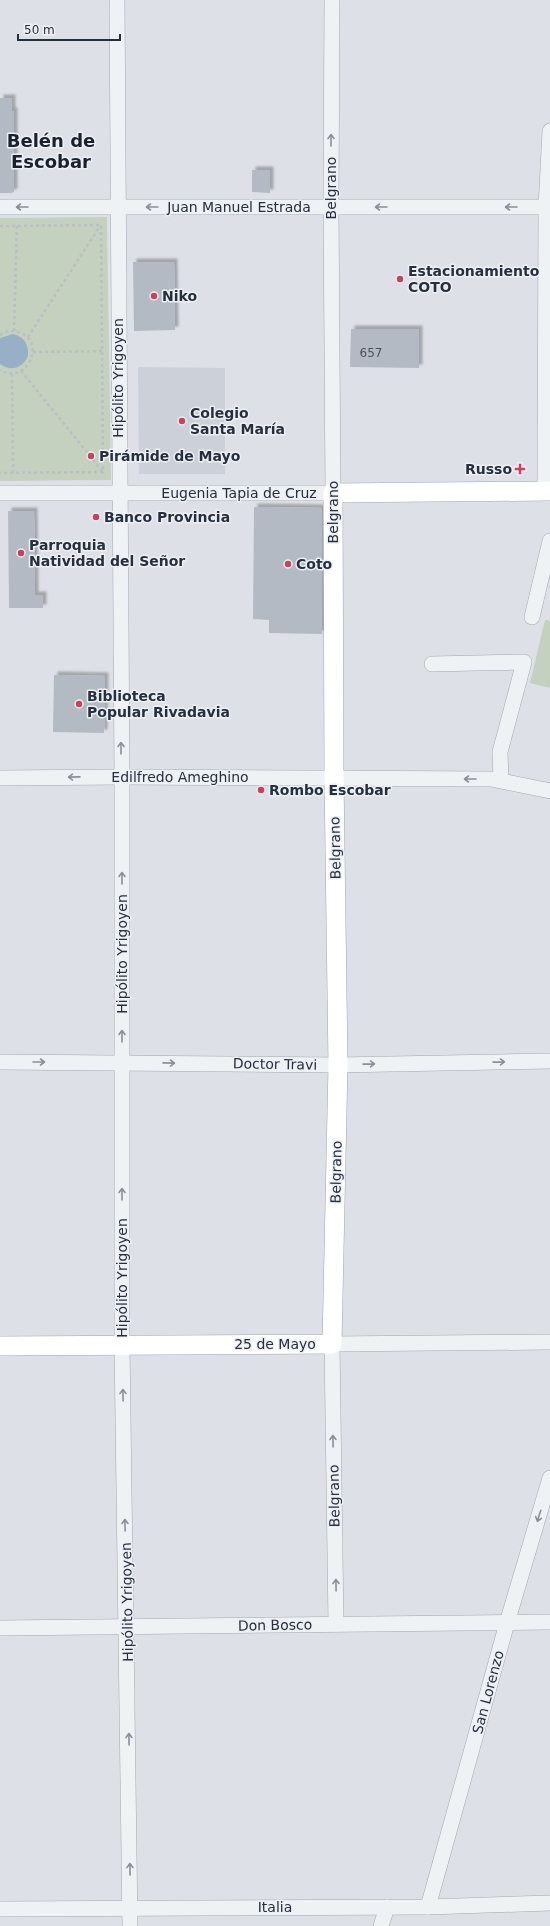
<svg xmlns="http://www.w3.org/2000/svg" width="550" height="1926" font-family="'DejaVu Sans',sans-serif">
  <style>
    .built { fill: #cbd0d9 }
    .green { fill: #c3d1be }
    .water { fill: #97b0c7 }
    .building { fill: #b4bac3; filter: url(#shadow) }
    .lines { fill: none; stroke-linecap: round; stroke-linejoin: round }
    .minor-casing { stroke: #a2a8b1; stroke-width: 16 }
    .major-casing { stroke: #9ca6b2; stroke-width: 20 }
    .path { stroke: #bbbfc5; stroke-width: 2.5; stroke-dasharray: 3 3; stroke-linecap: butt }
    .minor { stroke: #eff2f5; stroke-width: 15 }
    .major { stroke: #fff; stroke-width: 19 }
    .oneway { stroke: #8a9099 }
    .poi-dot { fill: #ce3f5b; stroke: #ecf0f5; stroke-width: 1.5 }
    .labels { text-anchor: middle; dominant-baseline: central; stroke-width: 3; stroke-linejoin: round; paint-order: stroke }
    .number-label { font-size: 12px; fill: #4a525e }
    .street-label { font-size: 14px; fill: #262f3d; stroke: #ecf0f5 }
    .poi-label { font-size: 14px; font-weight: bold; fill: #262f3d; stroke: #ecf0f5; text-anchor: start }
    .district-label { font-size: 18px; font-weight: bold; fill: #19212e; stroke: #ecf0f5 }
  </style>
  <defs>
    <filter id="shadow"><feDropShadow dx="3.5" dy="-3.5" stdDeviation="1" flood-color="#0004"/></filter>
  </defs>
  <rect width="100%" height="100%" fill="#dde1e7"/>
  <!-- built -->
  <path class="built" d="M138,367L225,368V474H139Z"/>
  <!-- green -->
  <g class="green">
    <path d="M107,217L111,480L0,481V218Z"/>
    <path d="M545,620L550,621V688L530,683Z"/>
  </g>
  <!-- water -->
  <path class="water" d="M13,334C24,337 29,344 28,356C23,368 11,372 0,364V338Z"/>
  <!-- building -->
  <g class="building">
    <path d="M0,98H12V111H14V192L11,193H0Z"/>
    <path d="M252,170H270V193L252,192Z"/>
    <path d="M133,262H174L175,330L134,331Z"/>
    <path d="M351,329H419V368L350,367Z"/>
    <path d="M254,507L322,508V634L269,633V620L253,619Z"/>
    <path d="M8,511H34L35,595H43V608H9Z"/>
    <path d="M54,675L105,676L104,733L53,732Z"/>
  </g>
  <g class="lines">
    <!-- minor casing -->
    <g class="minor-casing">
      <g id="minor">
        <path d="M117,0L122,777V1345L130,1926"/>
        <path d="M0,207H550"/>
        <path d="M545,491L546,207L550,131"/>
        <path d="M0,493H333L331,207L332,0"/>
        <path d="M532,617L550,541"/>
        <path d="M432,664L524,662L500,752L501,780"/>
        <path d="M0,778L122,777L491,779L550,791"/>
        <path d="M0,1062L338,1065L550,1061"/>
        <path d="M336,1624L332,1344L550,1342"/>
        <path d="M0,1628L550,1622"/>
        <path d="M428,1907L507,1623L550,1478"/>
        <path d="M0,1909L428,1907L550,1903"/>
        <path d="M381,1926L387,1907"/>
      </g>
    </g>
    <!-- major casing -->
    <g class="major-casing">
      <path id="major" d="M0,1346L332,1344L338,1065L334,778L333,493L550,491"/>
    </g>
    <!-- path -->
    <g class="path">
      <path d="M0,226L101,225L103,472L0,473"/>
      <path d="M14,331L17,225"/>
      <path d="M0,335C6,331 11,330 18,332C48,341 27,386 0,370"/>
      <path d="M28,337L100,226"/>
      <path d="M33,352L102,351"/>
      <path d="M21,371L103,472"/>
      <path d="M12,374L13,473"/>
    </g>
    <!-- minor -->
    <use href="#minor" class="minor"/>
    <!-- major -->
    <use href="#major" class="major"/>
  </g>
  <!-- one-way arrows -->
  <defs><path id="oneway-shaft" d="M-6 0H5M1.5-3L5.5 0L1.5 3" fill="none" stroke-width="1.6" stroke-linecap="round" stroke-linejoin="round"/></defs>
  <g class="oneway">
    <use href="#oneway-shaft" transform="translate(331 140) rotate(-90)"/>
    <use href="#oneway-shaft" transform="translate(22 207) rotate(180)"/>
    <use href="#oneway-shaft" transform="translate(152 207) rotate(180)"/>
    <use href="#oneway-shaft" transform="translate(381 207) rotate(180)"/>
    <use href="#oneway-shaft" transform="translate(511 207) rotate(180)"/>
    <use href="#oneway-shaft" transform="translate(121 748) rotate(-90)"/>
    <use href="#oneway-shaft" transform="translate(74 777) rotate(179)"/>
    <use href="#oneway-shaft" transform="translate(470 779) rotate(-180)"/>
    <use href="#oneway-shaft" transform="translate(122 878) rotate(-90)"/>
    <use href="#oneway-shaft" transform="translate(122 1036) rotate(-90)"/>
    <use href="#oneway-shaft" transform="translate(39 1062)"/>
    <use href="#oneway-shaft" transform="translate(499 1062) rotate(-1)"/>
    <use href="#oneway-shaft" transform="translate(169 1063) rotate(1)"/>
    <use href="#oneway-shaft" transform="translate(369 1064) rotate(-1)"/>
    <use href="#oneway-shaft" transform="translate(122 1194) rotate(-90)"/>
    <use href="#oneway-shaft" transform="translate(123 1395) rotate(-91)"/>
    <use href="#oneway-shaft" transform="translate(333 1441) rotate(-91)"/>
    <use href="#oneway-shaft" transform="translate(539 1516) rotate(107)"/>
    <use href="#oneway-shaft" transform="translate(125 1525) rotate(-91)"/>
    <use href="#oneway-shaft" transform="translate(336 1585) rotate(-91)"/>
    <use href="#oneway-shaft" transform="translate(129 1739) rotate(-91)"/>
    <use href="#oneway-shaft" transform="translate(130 1869) rotate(-91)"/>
  </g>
  <!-- markers -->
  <g class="poi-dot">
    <circle cx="400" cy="279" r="4"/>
    <circle cx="154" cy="296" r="4"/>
    <circle cx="182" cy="421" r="4"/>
    <circle cx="91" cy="456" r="4"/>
    <path d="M518 463h4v4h4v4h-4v4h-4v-4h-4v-4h4z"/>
    <circle cx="96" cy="517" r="4"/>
    <circle cx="21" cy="553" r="4"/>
    <circle cx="288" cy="564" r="4"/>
    <circle cx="79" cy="704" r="4"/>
    <circle cx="261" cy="790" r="4"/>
  </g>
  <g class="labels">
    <!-- number labels -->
    <g class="number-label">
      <text x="371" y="353">657</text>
    </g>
    <!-- street labels -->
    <g class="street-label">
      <text transform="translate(331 188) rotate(-90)">Belgrano</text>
      <text x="239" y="207">Juan Manuel Estrada</text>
      <text transform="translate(118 378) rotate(-90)">Hipólito Yrigoyen</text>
      <text x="239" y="493">Eugenia Tapia de Cruz</text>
      <text transform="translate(333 512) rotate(-90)">Belgrano</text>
      <text x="180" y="777">Edilfredo Ameghino</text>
      <text transform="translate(335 848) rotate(-91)">Belgrano</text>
      <text transform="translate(122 954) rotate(-90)">Hipólito Yrigoyen</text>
      <text transform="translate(275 1064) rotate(1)">Doctor Travi</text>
      <text transform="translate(336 1172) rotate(-89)">Belgrano</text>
      <text transform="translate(122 1278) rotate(-90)">Hipólito Yrigoyen</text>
      <text x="275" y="1344">25 de Mayo</text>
      <text transform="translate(334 1496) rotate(-91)">Belgrano</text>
      <text transform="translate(127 1602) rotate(-91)">Hipólito Yrigoyen</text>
      <text transform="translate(275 1625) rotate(-1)">Don Bosco</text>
      <text transform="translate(488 1692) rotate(-75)">San Lorenzo</text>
      <text x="275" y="1907">Italia</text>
    </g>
    <!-- poi labels -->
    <g class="poi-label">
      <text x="408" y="271">Estacionamiento<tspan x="408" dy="16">COTO</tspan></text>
      <text x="162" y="296">Niko</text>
      <text x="190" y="413">Colegio<tspan x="190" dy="16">Santa María</tspan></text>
      <text x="99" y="456">Pirámide de Mayo</text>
      <text x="512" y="469" text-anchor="end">Russo</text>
      <text x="104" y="517">Banco Provincia</text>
      <text x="29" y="545">Parroquia<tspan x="29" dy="16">Natividad del Señor</tspan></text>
      <text x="296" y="564">Coto</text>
      <text x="87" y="696">Biblioteca<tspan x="87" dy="16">Popular Rivadavia</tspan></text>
      <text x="269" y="790">Rombo Escobar</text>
    </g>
    <!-- district labels -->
    <g class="district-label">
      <text x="51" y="140">Belén de<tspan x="51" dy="21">Escobar</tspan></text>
    </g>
  </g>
  <!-- scale -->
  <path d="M18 34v6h102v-6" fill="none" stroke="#262f3d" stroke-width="2"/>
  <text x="24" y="34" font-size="12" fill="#262f3d" stroke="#ecf0f5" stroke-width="3" paint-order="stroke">50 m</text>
</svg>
